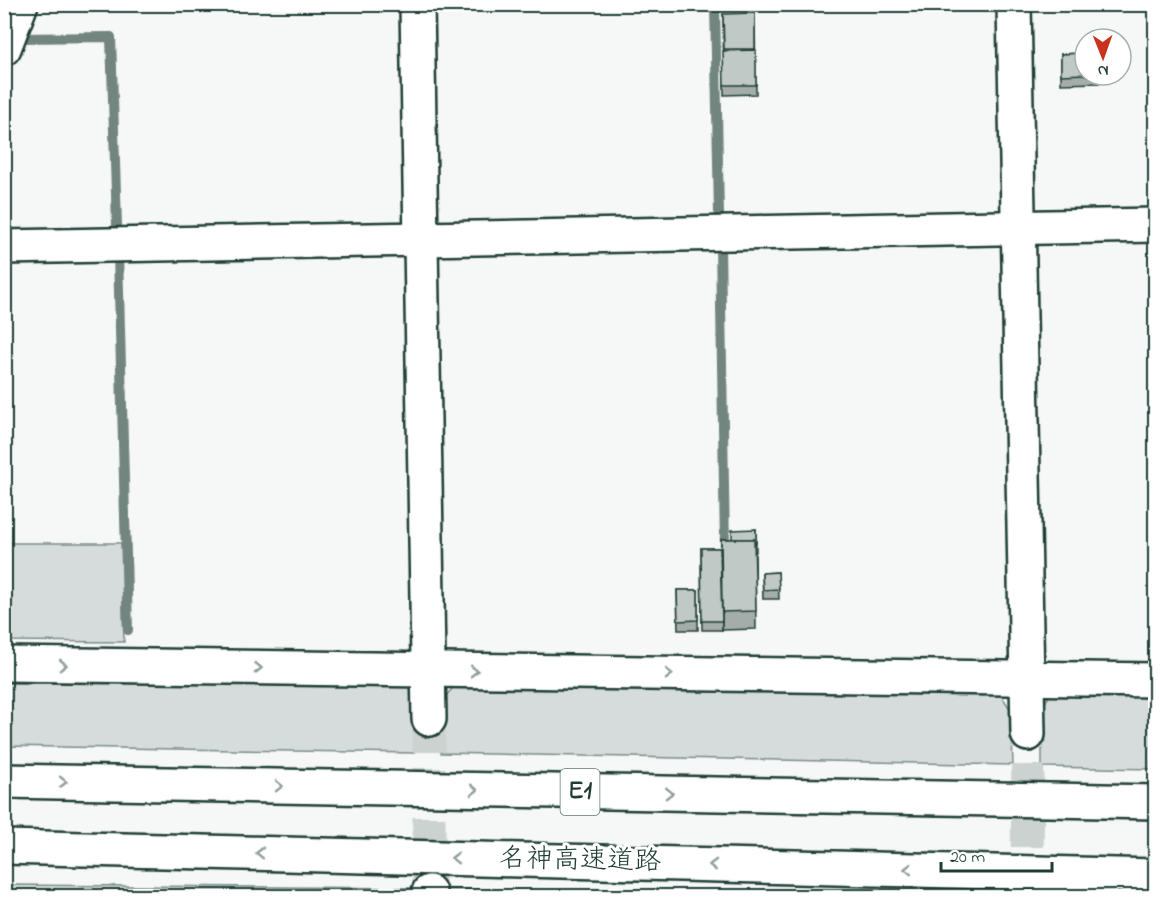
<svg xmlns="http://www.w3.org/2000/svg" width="1160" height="901" font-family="'Indie Flower','Klee One',sans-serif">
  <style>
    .green { fill: #d6dcdb; stroke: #7a8c88; stroke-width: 1.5 }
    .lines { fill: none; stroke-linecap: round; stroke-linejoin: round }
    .stream { stroke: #72857f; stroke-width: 10 }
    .minor-tunnel { stroke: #cbd2d0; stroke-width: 33; stroke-dasharray: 33 16; stroke-linecap: butt }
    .minor-casing { stroke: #1f3d34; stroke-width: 38 }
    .highway-casing { stroke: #1f3d34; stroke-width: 38 }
    .minor { stroke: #fff; stroke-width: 33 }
    .highway { stroke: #fff; stroke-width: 33 }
    .wall { fill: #a5adaa; stroke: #1f3d34; stroke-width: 1.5 }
    .building { fill: #c0c9c6; stroke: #1f3d34; stroke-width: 1.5 }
    .oneway { stroke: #8f9e9a }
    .labels { text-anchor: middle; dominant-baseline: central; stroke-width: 6; stroke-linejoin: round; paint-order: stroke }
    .shield { fill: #fff; stroke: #627771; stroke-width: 1.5 }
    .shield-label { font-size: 26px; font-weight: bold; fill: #1f3d34 }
    .street-label { font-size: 27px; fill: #1f3d34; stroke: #fff }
  </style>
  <rect width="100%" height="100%" fill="#f6f7f7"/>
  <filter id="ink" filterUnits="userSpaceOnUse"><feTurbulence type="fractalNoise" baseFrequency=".0167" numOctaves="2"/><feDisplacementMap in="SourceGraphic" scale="12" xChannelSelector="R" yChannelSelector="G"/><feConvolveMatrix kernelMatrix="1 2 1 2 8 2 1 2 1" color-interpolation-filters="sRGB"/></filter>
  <g filter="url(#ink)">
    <!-- green -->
    <g class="green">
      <path d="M5,543H121L124,642L5,641Z"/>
      <path d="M5,683L406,685L414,693V753L5,746Z"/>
      <path d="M453,688L1001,695L1011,710L1013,765L441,753L442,700Z"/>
      <path d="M1049,696L1155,697V769L1042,767V708Z"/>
      <path d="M5,885L415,888V896H5Z"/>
      <path d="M444,889L786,896H444Z"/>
    </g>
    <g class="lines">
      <!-- stream -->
      <g class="stream">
        <path d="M715,4L719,216"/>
        <path d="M17,38L111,37L117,225"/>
        <path d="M720,245L725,547"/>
        <path d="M118,254L128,630"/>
      </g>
      <!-- minor-tunnel -->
      <g class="minor-tunnel">
        <path d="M429,719V887"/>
        <path d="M1027,896L1028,734"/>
      </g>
      <!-- minor casing -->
      <g class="minor-casing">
        <g id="minor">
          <path d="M417,4L429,719"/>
          <path d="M1014,4L1028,734"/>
          <path d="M4,48L21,4"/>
          <path d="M4,247L1156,225"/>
          <path d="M4,664L1156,680"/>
          <path d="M429,896V892"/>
        </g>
      </g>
      <!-- highway casing -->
      <g class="highway-casing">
        <g id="highway">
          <path d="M4,781L1156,802"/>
          <path d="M4,847L1156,876"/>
        </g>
      </g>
      <!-- minor -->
      <use href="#minor" class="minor"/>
      <!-- highway -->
      <use href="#highway" class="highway"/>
    </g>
    <!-- wall -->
    <g class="wall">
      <path d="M755,13L756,94L724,95L723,14Z"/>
      <path d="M1085,53V75H1099V83L1061,84V54Z"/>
      <path d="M756,529V552H755L756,629L722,630L721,539H732Z"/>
      <path d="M701,548H720L722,630H702Z"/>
      <path d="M778,572L779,599H763L762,573Z"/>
      <path d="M677,590H698V630H678Z"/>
    </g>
    <!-- building -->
    <g class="building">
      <path d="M755,13V49H724L723,14Z"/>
      <path d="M756,50V85H724L723,51Z"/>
      <path d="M1085,53V74L1061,75V54Z"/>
      <path d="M756,529V543H754V539H732V530Z"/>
      <path d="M721,539H754L756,611L722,612Z"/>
      <path d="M701,548H720L722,621H702Z"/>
      <path d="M778,572L779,589L763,590L762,573Z"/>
      <path d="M677,590H698V620L678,621Z"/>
    </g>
    <!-- one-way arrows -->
    <defs><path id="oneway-chevron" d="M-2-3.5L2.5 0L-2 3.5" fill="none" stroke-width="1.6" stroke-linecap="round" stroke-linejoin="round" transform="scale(1.5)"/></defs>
    <g class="oneway">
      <use href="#oneway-chevron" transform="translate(63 665) rotate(1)"/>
      <use href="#oneway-chevron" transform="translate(258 668) rotate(1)"/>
      <use href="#oneway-chevron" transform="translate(474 671) rotate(1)"/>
      <use href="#oneway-chevron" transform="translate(669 674) rotate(1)"/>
      <use href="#oneway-chevron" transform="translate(63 782) rotate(1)"/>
      <use href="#oneway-chevron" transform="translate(279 786) rotate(1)"/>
      <use href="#oneway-chevron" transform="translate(474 790) rotate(1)"/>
      <use href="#oneway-chevron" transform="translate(669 793) rotate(1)"/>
      <use href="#oneway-chevron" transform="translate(260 853) rotate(-179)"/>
      <use href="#oneway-chevron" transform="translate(455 858) rotate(-179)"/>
      <use href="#oneway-chevron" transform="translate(713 865) rotate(-179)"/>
      <use href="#oneway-chevron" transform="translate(908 869) rotate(-179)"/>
    </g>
  </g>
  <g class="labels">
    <!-- shield labels -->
    <rect class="shield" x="560.5" y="769" width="39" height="46" rx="4.5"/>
    <g class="shield-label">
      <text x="580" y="792">E1</text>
    </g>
    <!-- street labels -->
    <g class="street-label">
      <text transform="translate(580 861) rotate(1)">名神高速道路</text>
    </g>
  </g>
  <!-- margin -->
  <rect width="1160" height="901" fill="none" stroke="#fff" stroke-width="24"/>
  <rect x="12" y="12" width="1136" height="877" fill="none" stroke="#1f3d34" stroke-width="2" filter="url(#ink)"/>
  <!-- north arrow -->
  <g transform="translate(1103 57) rotate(179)"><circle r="28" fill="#ffffff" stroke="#a5b1ae" stroke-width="1.5"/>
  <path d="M0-4.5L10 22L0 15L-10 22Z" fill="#c8321e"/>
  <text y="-9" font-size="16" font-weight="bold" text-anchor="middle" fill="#1f3d34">N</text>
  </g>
  <!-- scale -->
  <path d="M941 862v9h111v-9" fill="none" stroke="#1f3d34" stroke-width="3"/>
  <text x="950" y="862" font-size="18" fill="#1f3d34" stroke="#ffffff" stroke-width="4.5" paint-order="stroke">20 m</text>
</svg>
